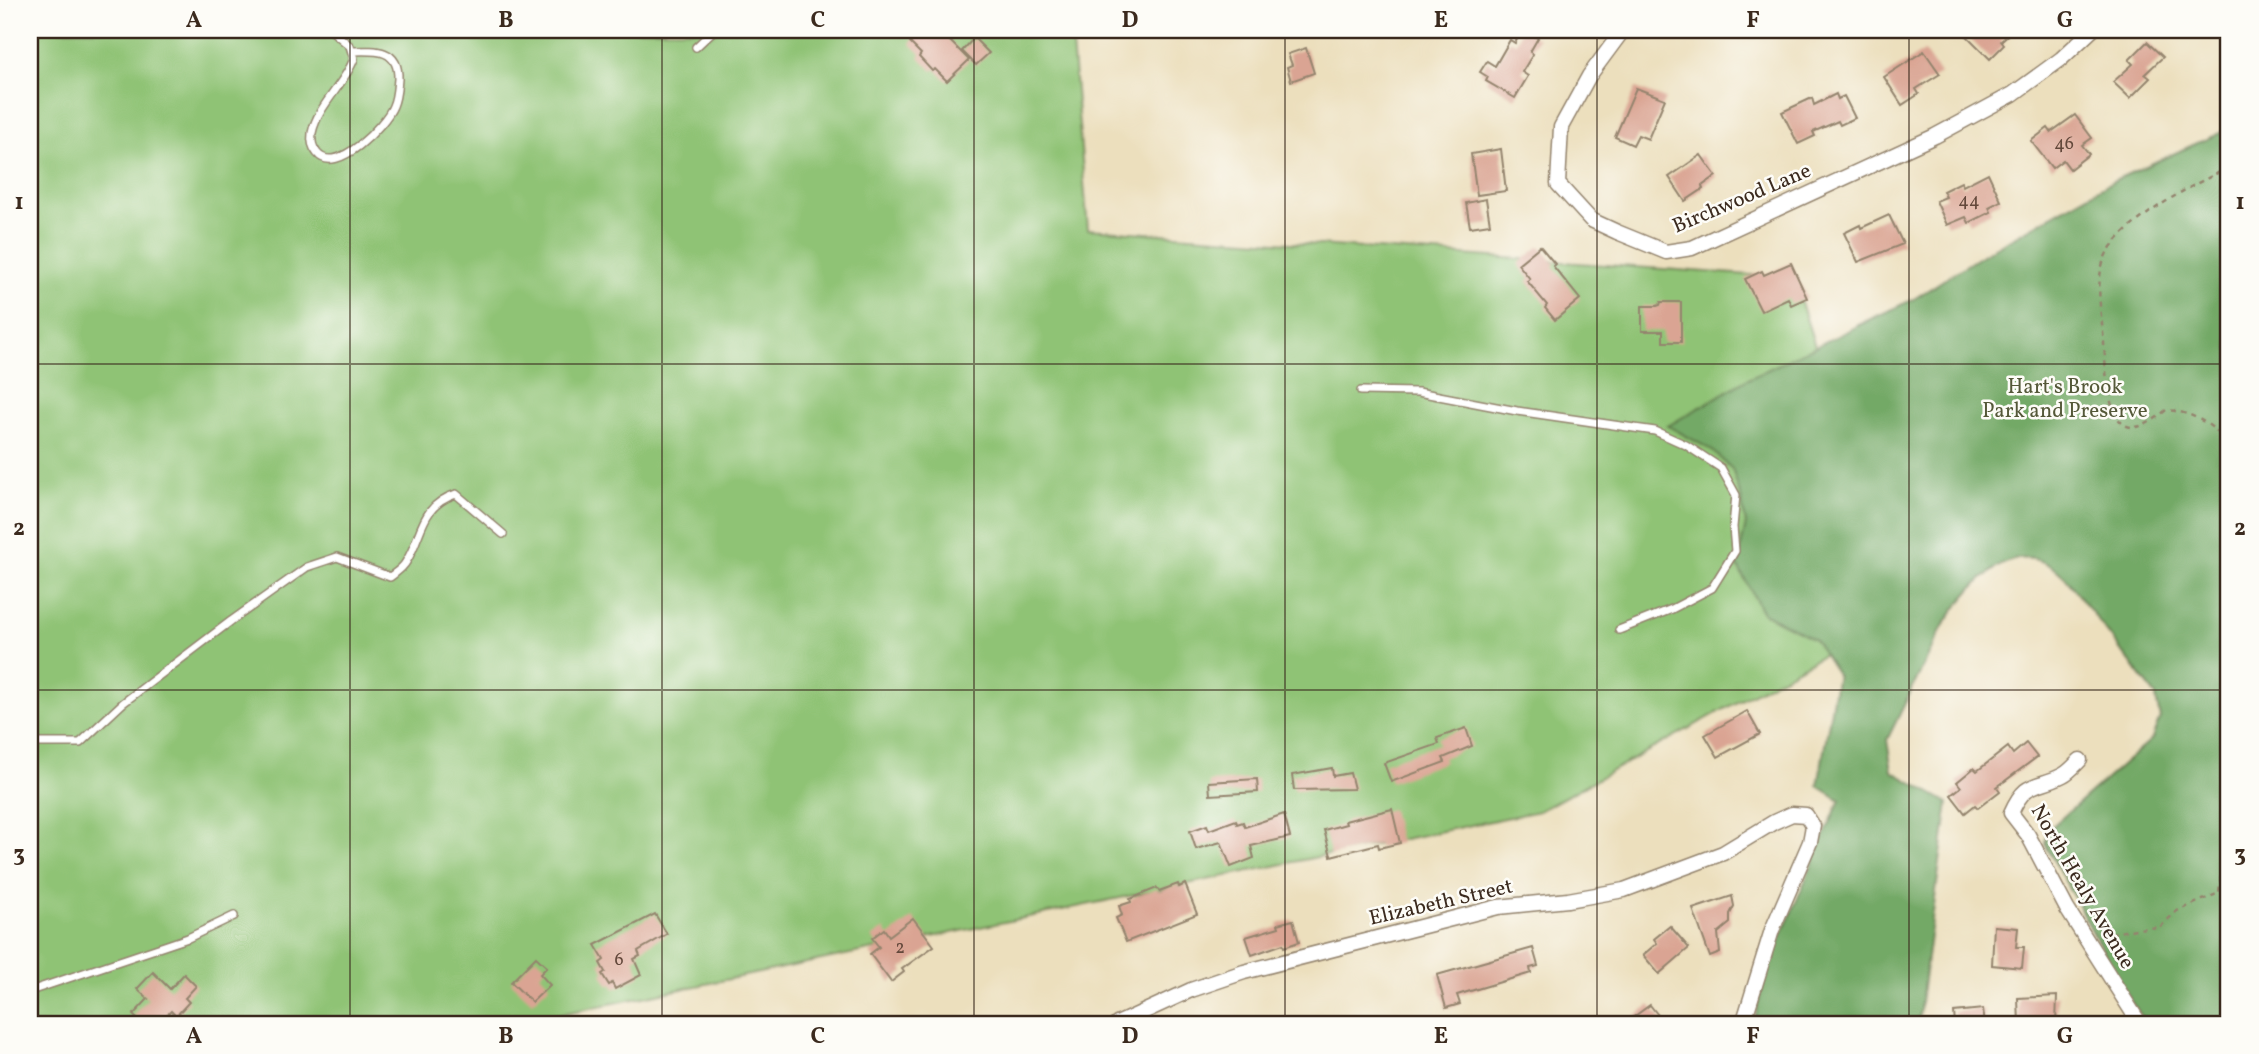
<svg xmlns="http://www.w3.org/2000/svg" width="2259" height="1054" font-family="Vollkorn,serif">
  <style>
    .green { fill: #8fc374; stroke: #657649; stroke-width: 2 }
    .forest { fill: #73a966; stroke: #576a42; stroke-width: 2 }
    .building { fill: #daa493 }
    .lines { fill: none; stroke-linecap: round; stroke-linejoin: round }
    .service-casing { stroke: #94846e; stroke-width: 10 }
    .minor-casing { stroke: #94846e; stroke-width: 17 }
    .path { stroke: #94846e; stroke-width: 2.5; stroke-dasharray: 5 5; stroke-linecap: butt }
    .service { stroke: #fff; stroke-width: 7 }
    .minor { stroke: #fff; stroke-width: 14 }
    .grid { fill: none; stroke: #3b2a1e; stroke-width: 2; stroke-opacity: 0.55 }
    .labels { text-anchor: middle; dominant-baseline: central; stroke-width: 5; stroke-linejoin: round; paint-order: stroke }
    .number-label { font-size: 18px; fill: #63483b }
    .street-label { font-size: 21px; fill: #3b2a1e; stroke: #fdfcf7 }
    .park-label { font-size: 21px; fill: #545838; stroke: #fdfcf7 }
    .neatline { fill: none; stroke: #3b2a1e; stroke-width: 2.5 }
    .grid-label { font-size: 23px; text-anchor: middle; font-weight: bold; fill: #3b2a1e }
  </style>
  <rect width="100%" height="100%" fill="#fdfcf7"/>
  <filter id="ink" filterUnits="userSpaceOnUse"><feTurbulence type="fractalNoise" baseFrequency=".0143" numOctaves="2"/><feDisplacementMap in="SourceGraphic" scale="14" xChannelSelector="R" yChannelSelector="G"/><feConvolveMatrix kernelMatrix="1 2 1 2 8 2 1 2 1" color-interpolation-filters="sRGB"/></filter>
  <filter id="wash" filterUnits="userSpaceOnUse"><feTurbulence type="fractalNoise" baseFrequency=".00686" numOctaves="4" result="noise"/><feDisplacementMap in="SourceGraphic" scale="28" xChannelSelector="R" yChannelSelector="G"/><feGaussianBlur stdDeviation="1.57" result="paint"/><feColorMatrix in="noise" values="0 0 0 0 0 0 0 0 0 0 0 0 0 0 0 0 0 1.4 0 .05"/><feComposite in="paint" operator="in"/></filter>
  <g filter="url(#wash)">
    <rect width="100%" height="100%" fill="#ecdfbd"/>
    <!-- green -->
    <path class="green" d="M30,30H1068L1071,33L1088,229L1793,278L1886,566L1857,325L1914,299L1984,254L2115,180L2229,129V1024L2045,844L2047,831L2152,739L2160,718L2156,696L2065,577C2015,528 1971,586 1943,626L1897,614L1539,811L513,1024H30Z"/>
    <!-- forest -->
    <path class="forest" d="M2229,129V1024H2147L2129,999L2045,844L2047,831L2152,739L2160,718L2156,696L2065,577C2015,528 1971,586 1943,626L1887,740L1892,771L1948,803L1918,1024H1762L1755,1017L1765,974L1840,800L1818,786L1837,674L1814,639L1763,613L1737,565L1746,524L1741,497L1732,469L1710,449L1668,426L1748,379L1914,299L1984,254L2115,180Z"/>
    <g id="blocks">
      <!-- building -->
      <g class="building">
        <path d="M923,30H932L940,37L943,34L969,60L947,81L935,69L932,71L919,57L921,54L910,43Z"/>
        <path d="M1522,30L1538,38L1530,52L1533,54L1522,72L1528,76L1515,98L1486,81L1488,77L1480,72L1487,61L1495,66L1510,40L1515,43Z"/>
        <path d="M1961,30H2013L2001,41L2004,45L1990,59Z"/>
        <path d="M974,38L989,53L976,65L962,51Z"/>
        <path d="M2147,42L2163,57L2145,74L2150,78L2130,98L2113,82L2133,64L2129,60Z"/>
        <path d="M1306,48L1314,73L1291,81L1287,67L1292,65L1288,54Z"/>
        <path d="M1924,51L1940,74L1916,89L1919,94L1902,105L1884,77Z"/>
        <path d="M1636,88L1665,99L1648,139L1638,135L1633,145L1615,137Z"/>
        <path d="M1836,94L1838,99L1844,96L1855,118L1840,125L1838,121L1813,132L1815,136L1798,144L1782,112L1812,98L1814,105Z"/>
        <path d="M2075,115L2092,138L2082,145L2089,154L2070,169L2063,160L2052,168L2031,141L2048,128L2051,132Z"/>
        <path d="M1501,149L1506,191L1477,195L1471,154Z"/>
        <path d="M1701,155L1716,176L1702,186L1703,189L1685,201L1669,177Z"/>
        <path d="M1988,173L2001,201L1989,207L1991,212L1969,223L1966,217L1947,225L1936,201L1946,197L1943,191L1961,182L1963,186Z"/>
        <path d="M1486,199L1490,224L1470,227L1466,203Z"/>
        <path d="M1889,215L1903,244L1858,262L1844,233L1860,225L1861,228Z"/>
        <path d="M1540,246L1555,264L1553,266L1580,299L1555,320L1545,308L1547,305L1527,281L1530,279L1518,264Z"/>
        <path d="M1791,263L1807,298L1791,305L1788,298L1761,311L1745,279L1762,271L1764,275Z"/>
        <path d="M1661,302H1681V342H1663V331H1642V306H1657L1660,305Z"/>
        <path d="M1747,711L1760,734L1718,757L1705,735Z"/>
        <path d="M1466,728L1472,746L1443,758L1445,762L1391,782L1384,763L1439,744L1437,738Z"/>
        <path d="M2026,743L2037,757L1997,787L2000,791L1978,808L1975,805L1965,813L1951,795L1961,787L1957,782L1974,768L1977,771L2008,747L2013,754Z"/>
        <path d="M1332,768L1333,776L1350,773L1354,789L1294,790L1292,775Z"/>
        <path d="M1257,779L1258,792L1210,795L1209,782Z"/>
        <path d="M1392,809L1400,843L1379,848L1378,844L1331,856L1324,830L1346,824L1345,821Z"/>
        <path d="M1284,814L1290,837L1251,846L1254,858L1231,867L1221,842L1196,849L1190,831L1207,825L1209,830L1236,820L1237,824L1243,822L1245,827Z"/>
        <path d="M1178,884L1179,887L1185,884L1197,914L1126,942L1116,918L1122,915L1119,906L1131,902L1130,899L1157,888L1159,891Z"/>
        <path d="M1732,896L1734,906L1730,914V923L1718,933L1720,953L1710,957L1693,909Z"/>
        <path d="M655,914L667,934L638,951L640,956L634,959L641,975L615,989L612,983L609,985L602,974L605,972L600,963L604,960L595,945Z"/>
        <path d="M913,918L934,946L902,969L904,972L891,982L870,954L879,947L872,938L884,929L889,936Z"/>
        <path d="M1293,920L1299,942L1284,947L1283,944L1252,955L1246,937L1279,927L1278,924Z"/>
        <path d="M1670,926L1689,948L1659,974L1643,955L1657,943L1654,939Z"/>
        <path d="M1994,926L2018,928L2016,947H2024L2022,968L1992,965Z"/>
        <path d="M1533,948L1538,966L1530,968L1531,973L1457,995L1460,1004L1446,1008L1437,975Z"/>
        <path d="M536,957L547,967L540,974L550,985L532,1002L511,982Z"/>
        <path d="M153,972L170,989L184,974L196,986L185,998L189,1002L176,1016L171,1011L158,1024H142L133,1015L148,999L137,989Z"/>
        <path d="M2057,996L2056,1024H2019L2018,998Z"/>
        <path d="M1650,1005L1665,1024H1624Z"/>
        <path d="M1983,1009L1985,1024H1955L1954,1012Z"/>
      </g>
    </g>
  </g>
  <g filter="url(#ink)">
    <use href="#blocks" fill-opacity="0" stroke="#94846e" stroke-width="2"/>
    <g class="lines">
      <!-- service casing -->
      <g class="service-casing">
        <g id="service">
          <path d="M331,30L350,46L354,59C344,85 318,105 312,133C311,140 312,147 317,153C336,177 386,124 393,106C397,97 397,89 398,79C399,49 377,50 353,51"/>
          <path d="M696,47L714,30"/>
          <path d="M1361,391L1418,392L1517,411L1655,431L1686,445L1721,468L1736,495L1733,527L1735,551L1712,588L1672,609L1619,630"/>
          <path d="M30,743H80L123,703L231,621L307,567L337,557L390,577C395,573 403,568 406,562C423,535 419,506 456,494L503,534"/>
          <path d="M30,991L188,938L234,916"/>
        </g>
      </g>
      <!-- minor casing -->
      <g class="minor-casing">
        <g id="minor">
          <path d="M1623,30L1589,76L1561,127L1558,184L1591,220L1617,232L1666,252L1692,248L1935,136L2013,94L2061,59L2092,30"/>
          <path d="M2080,760C2075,765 2069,772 2063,775C2036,789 2026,779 2011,813L2028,835L2067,909L2140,1024"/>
          <path d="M1117,1024L1191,990L1244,972L1498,907L1568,900L1624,890L1723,853L1774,822L1792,814L1806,815L1813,826L1810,842L1772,930L1743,1024"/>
        </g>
      </g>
      <!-- path -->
      <g class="path">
        <path d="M2229,168C2194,183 2127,220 2107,253C2093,279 2102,316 2104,343C2107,383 2107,462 2166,410C2193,412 2212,424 2229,444"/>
        <path d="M2229,552C2222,574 2221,590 2229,613"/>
        <path d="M2101,935L2136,929L2160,927L2177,911L2219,893L2223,855L2229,842"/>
      </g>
      <!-- service -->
      <use href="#service" class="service"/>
      <!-- minor -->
      <use href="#minor" class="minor"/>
    </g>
  </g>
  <!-- grid -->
  <path class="grid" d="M350,30V1024M662,30V1024M974,30V1024M1285,30V1024M1597,30V1024M1909,30V1024M30,364H2229M30,690H2229"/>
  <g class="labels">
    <!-- number labels -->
    <g class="number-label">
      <text x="2064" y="144">46</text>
      <text x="1969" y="201">44</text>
      <text x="900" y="948">2</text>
      <text x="619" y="960">6</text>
    </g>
    <!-- street labels -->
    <g class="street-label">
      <text transform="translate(1742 199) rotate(-23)">Birchwood Lane</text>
      <text transform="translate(2082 887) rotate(60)">North Healy Avenue</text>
      <text transform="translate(1441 903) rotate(-13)">Elizabeth Street</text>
    </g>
    <!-- park labels -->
    <g class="park-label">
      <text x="2065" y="387">Hart's Brook<tspan x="2065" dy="24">Park and Preserve</tspan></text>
    </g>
  </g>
  <!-- margin -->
  <rect width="2259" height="1054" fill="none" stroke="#fdfcf7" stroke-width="77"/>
  <rect x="38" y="38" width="2182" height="978" class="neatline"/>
  <g class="grid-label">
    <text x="194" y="27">A</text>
    <text x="506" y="27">B</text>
    <text x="818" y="27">C</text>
    <text x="1130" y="27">D</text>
    <text x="1441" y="27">E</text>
    <text x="1753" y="27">F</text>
    <text x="2065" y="27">G</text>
    <text x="19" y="209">1</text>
    <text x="2240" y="209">1</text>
    <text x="19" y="535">2</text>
    <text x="2240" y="535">2</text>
    <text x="19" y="861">3</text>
    <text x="2240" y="861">3</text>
    <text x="194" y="1043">A</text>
    <text x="506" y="1043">B</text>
    <text x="818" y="1043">C</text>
    <text x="1130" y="1043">D</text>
    <text x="1441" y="1043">E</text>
    <text x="1753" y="1043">F</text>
    <text x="2065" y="1043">G</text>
  </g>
</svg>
